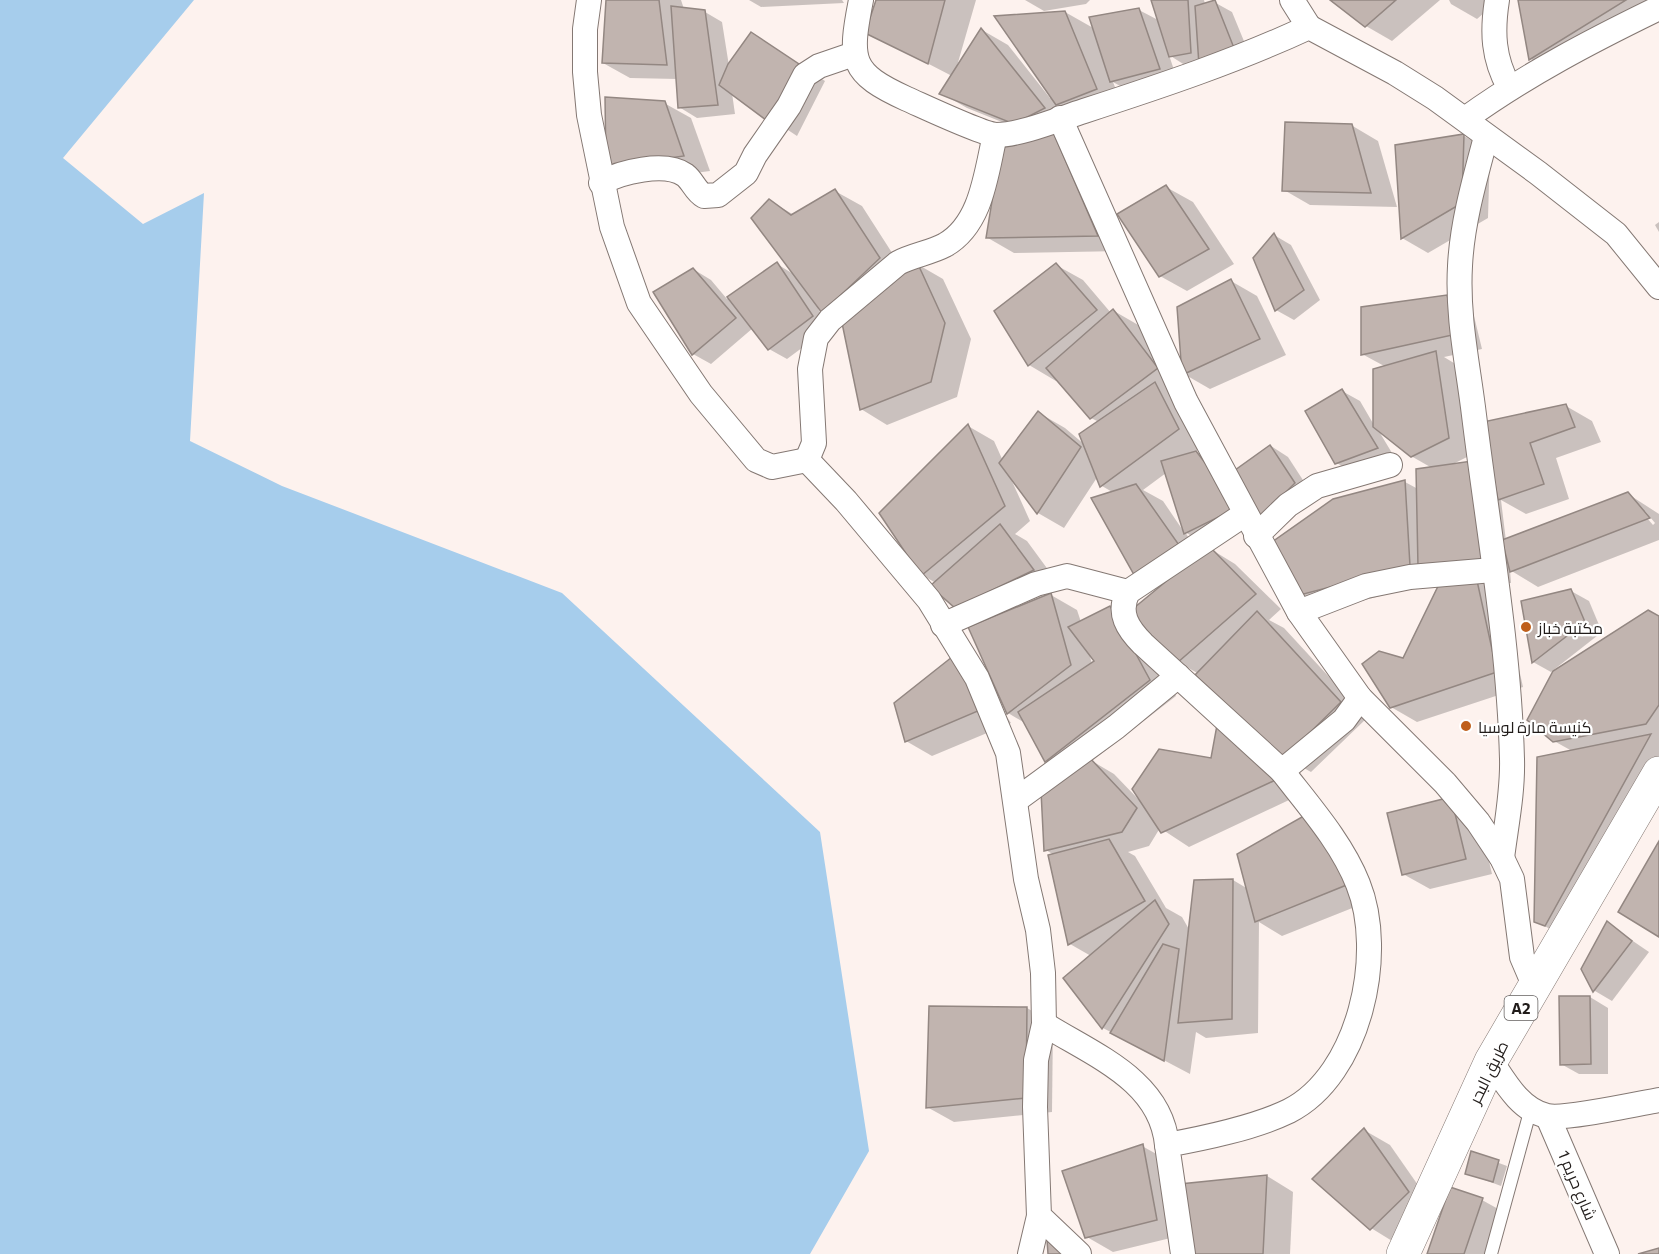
<svg xmlns="http://www.w3.org/2000/svg" width="1659" height="1254" font-family="Commissioner,Cairo,sans-serif">
  <style>
    .water { fill: #a6cdec }
    .shadow { fill: #0003; fill-rule: evenodd }
    .building { fill: #c1b4af; stroke: #938782; stroke-width: 1.5 }
    .lines { fill: none; stroke-linecap: round; stroke-linejoin: round }
    .lane-casing { stroke: #847873; stroke-width: 14 }
    .street-casing { stroke: #847873; stroke-width: 26 }
    .primary-casing { stroke: #847873; stroke-width: 34 }
    .lane { stroke: #fff; stroke-width: 12 }
    .street { stroke: #fff; stroke-width: 24 }
    .primary { stroke: #fff; stroke-width: 33 }
    .poi-dot { fill: #bf5f1b; stroke: #fff; stroke-width: 2 }
    .labels { text-anchor: middle; dominant-baseline: central; stroke-width: 4.5; stroke-linejoin: round; paint-order: stroke }
    .shield { fill: #fff; stroke: #64605f; stroke-width: 1.5 }
    .shield-label { font-size: 15px; font-weight: bold; fill: #211c1a }
    .poi-label { font-size: 16px; fill: #211c1a; stroke: #fff; text-anchor: start }
    .street-label { font-size: 16px; fill: #211c1a; stroke: #fff }
  </style>
  <rect width="100%" height="100%" fill="#fdf2ee"/>
  <!-- water -->
  <path class="water" d="M0,0H194L63,158L143,224L204,193L190,441L282,486L562,593L820,832L869,1151L810,1254H0Z"/>
  <!-- shadow -->
  <g class="shadow">
    <path d="M608,0H681L684,9L705,12L722,22L729,66L751,34L825,81L797,136L732,93L735,114L697,118L679,107L677,79L630,78L603,63Z"/>
    <path d="M749,0H842L844,3L761,7Z"/>
    <path d="M878,0H976L957,66L982,30L1008,45L1050,98L1065,12L1095,29L1139,10L1160,21L1153,0H1204L1205,4L1214,2L1232,12L1253,63L1188,67L1169,55L1177,79L1129,91L1113,82L1122,105L1083,119L1053,101L1070,123L1123,251L1014,253L988,238L1034,135L967,108L941,93L952,76L867,32Z"/>
    <path d="M1090,0L1086,4L1044,11L1025,0Z"/>
    <path d="M1333,0H1440L1392,41L1366,26Z"/>
    <path d="M1449,0H1499L1477,19L1451,4Z"/>
    <path d="M1520,0H1655L1557,74L1531,59Z"/>
    <path d="M664,103L691,118L710,171L634,181Z"/>
    <path d="M1351,125L1378,141L1397,207L1310,205L1284,190Z"/>
    <path d="M1464,136L1490,151L1488,218L1428,253L1402,238Z"/>
    <path d="M1166,187L1193,202L1234,264L1187,291L1160,276Z"/>
    <path d="M835,191L862,206L905,273L917,264L943,279L971,339L957,397L887,425L861,409L843,324L818,309L830,327L787,359L769,349L753,328L711,364L693,354V269L711,280L727,299L777,264L795,275L770,201L794,215Z"/>
    <path d="M1659,222V232L1655,225Z"/>
    <path d="M1274,235L1291,245L1320,300L1294,320L1276,310Z"/>
    <path d="M1056,265L1083,280L1111,313L1114,311L1140,326L1204,445L1195,452L1214,463L1256,518L1203,543L1185,532L1200,555L1209,548L1235,564L1281,609L1269,620L1284,628L1367,718L1311,772L1284,757L1199,674L1178,662L1158,590L1138,579L1114,493L1102,486L1098,476L1064,528L1038,513L1011,479L1030,521L1015,534L1027,541L1060,586L1016,606L1017,609L1051,595L1077,610L1081,622L1110,607L1136,623L1176,696L1092,761L1114,774L1140,801L1213,760L1218,727L1306,792L1189,847L1160,828L1149,846L1128,852L1135,856L1166,908L1182,917L1190,931L1233,880L1248,889L1309,815L1375,899L1282,936L1259,922L1258,1033L1206,1038L1196,1032L1190,1074L1103,1028L1065,978L1091,956L1070,944L1049,856L1054,855L1046,850L1068,773L1046,761L1025,723L1008,713L970,628L983,623L956,607L936,583L922,575L968,426L994,441L1003,461L1039,413L1065,428L1085,445L1099,422L1091,418L1057,379L1056,381L1029,365L996,311ZM1166,473L1184,532L1163,501L1143,490ZM1089,652L1096,661L1092,664Z"/>
    <path d="M1231,281L1257,296L1286,355L1210,389L1184,374Z"/>
    <path d="M1446,297L1473,312L1482,349L1444,357L1462,368L1475,453L1451,465L1472,463L1566,406L1592,421L1601,442L1556,458L1569,499L1526,514L1501,500L1506,541L1628,494L1659,514V540L1538,587L1510,570L1511,583L1484,582L1502,593L1523,687L1417,722L1391,707L1404,660L1443,579L1328,610L1301,594L1405,482L1418,489L1432,468L1411,456L1377,428L1395,458L1354,474L1337,463L1342,391L1360,401L1374,425L1386,367L1362,354ZM1641,511H1645L1655,523L1653,525Z"/>
    <path d="M1271,446L1288,457L1312,494L1277,529Z"/>
    <path d="M1571,591L1589,601L1602,632L1551,672L1533,662Z"/>
    <path d="M1659,618V783L1562,936L1536,921L1572,751L1554,741L1529,720L1556,669Z"/>
    <path d="M978,674L1011,723L932,756L906,741Z"/>
    <path d="M1451,799L1478,814L1492,874L1430,889L1403,874Z"/>
    <path d="M1608,924L1649,952L1612,1001L1595,991L1582,969Z"/>
    <path d="M1590,997L1608,1008V1074H1579L1561,1064L1560,998Z"/>
    <path d="M931,1008H1027L1053,1023L1052,1112L954,1122L927,1107Z"/>
    <path d="M1364,1130L1390,1145L1434,1208L1397,1244L1371,1228Z"/>
    <path d="M1142,1146L1169,1161L1183,1235L1113,1252L1087,1237Z"/>
    <path d="M1472,1153L1507,1166L1501,1186L1466,1173Z"/>
    <path d="M1267,1176L1293,1192L1290,1254H1194Z"/>
    <path d="M1482,1200L1500,1210L1485,1254H1429Z"/>
  </g>
  <!-- building -->
  <g class="building">
    <path d="M606,0H659L667,65L602,63Z"/>
    <path d="M876,0H945L928,64L865,33Z"/>
    <path d="M1151,0H1188L1191,53L1169,57Z"/>
    <path d="M1215,0L1236,53L1199,65L1195,6Z"/>
    <path d="M1330,0H1396L1365,27Z"/>
    <path d="M1518,0H1626L1529,60Z"/>
    <path d="M671,6L705,10L718,105L678,108Z"/>
    <path d="M1139,8L1160,69L1110,82L1089,17Z"/>
    <path d="M1065,11L1097,89L1056,105L994,16Z"/>
    <path d="M981,28L1045,108L1014,124L939,94Z"/>
    <path d="M751,32L799,64L770,123L719,85L728,64Z"/>
    <path d="M605,97L665,101L684,156L606,167Z"/>
    <path d="M1285,122L1352,124L1371,193L1282,191Z"/>
    <path d="M1051,127L1098,236L986,238L1001,146Z"/>
    <path d="M1464,134L1462,203L1401,239L1395,145Z"/>
    <path d="M1166,185L1209,249L1159,277L1117,214Z"/>
    <path d="M835,189L880,258L822,313L751,218L769,199L791,215Z"/>
    <path d="M1274,233L1304,290L1275,311L1253,258Z"/>
    <path d="M777,262L813,316L768,350L727,297Z"/>
    <path d="M917,262L945,323L931,382L860,410L842,323Z"/>
    <path d="M1056,263L1097,310L1028,366L994,311Z"/>
    <path d="M693,268L736,318L692,355L653,292Z"/>
    <path d="M1231,279L1260,339L1182,375L1177,307Z"/>
    <path d="M1447,295L1457,334L1361,355V307Z"/>
    <path d="M1113,309L1158,368L1090,419L1046,368Z"/>
    <path d="M1436,351L1449,438L1411,457L1373,427V369Z"/>
    <path d="M1155,382L1179,429L1100,487L1079,434Z"/>
    <path d="M1342,389L1378,448L1335,464L1305,411Z"/>
    <path d="M1566,404L1575,427L1530,443L1544,484L1498,500L1483,422Z"/>
    <path d="M1038,411L1081,447L1037,514L999,463Z"/>
    <path d="M968,424L1005,506L921,576L879,513Z"/>
    <path d="M1270,445L1295,483L1258,520L1231,473Z"/>
    <path d="M1196,451L1239,507L1184,534L1161,461Z"/>
    <path d="M1472,461L1485,568L1418,567L1416,469Z"/>
    <path d="M1405,480L1410,566L1300,595L1269,544L1333,499Z"/>
    <path d="M1136,484L1179,545L1137,580L1091,498Z"/>
    <path d="M1628,492L1650,518L1510,572L1502,540Z"/>
    <path d="M1000,524L1034,570L955,608L930,586Z"/>
    <path d="M1209,546L1256,594L1177,663L1129,612Z"/>
    <path d="M1443,576H1476L1497,672L1390,708L1362,664L1379,651L1403,658Z"/>
    <path d="M1571,589L1585,622L1532,663L1521,601Z"/>
    <path d="M1051,593L1071,665L1007,714L968,627Z"/>
    <path d="M1110,606L1150,680L1045,762L1018,712L1094,661L1068,627Z"/>
    <path d="M1648,610L1659,616V705L1646,724L1553,742L1527,720L1553,671Z"/>
    <path d="M1257,611L1341,702L1284,758L1195,675Z"/>
    <path d="M952,657L985,708L905,742L894,703Z"/>
    <path d="M1217,725L1282,777L1161,833L1132,789L1159,749L1211,758Z"/>
    <path d="M1651,734L1545,926L1534,922L1537,757Z"/>
    <path d="M1088,756L1137,808L1122,832L1044,851L1041,791Z"/>
    <path d="M1451,797L1466,859L1402,875L1387,813Z"/>
    <path d="M1309,813L1349,884L1255,922L1237,854Z"/>
    <path d="M1109,839L1145,901L1068,945L1048,855Z"/>
    <path d="M1659,841V937L1618,912Z"/>
    <path d="M1233,879L1232,1019L1178,1023L1194,880Z"/>
    <path d="M1155,900L1169,924L1102,1029L1063,978Z"/>
    <path d="M1607,921L1632,941L1593,992L1581,969Z"/>
    <path d="M1163,944L1179,949L1164,1061L1110,1033Z"/>
    <path d="M1559,996H1590L1591,1064L1560,1065Z"/>
    <path d="M929,1006L1027,1007L1026,1098L926,1108Z"/>
    <path d="M1364,1128L1409,1192L1370,1230L1312,1179Z"/>
    <path d="M1143,1144L1157,1220L1085,1238L1062,1171Z"/>
    <path d="M1471,1151L1499,1160L1493,1182L1465,1174Z"/>
    <path d="M1267,1175L1263,1254H1192L1180,1184Z"/>
    <path d="M1450,1187L1483,1198L1464,1254H1427Z"/>
    <path d="M1047,1240L1062,1254H1048Z"/>
    <path d="M1659,1248V1254H1638Z"/>
  </g>
  <g class="lines">
    <!-- lane casing -->
    <g class="lane-casing">
      <path id="lane" d="M1491,1254L1531,1108"/>
    </g>
    <!-- street casing -->
    <g class="street-casing">
      <g id="street">
        <path d="M589,0L585,29V72L589,115L612,227L639,303L701,394L756,460L772,467L807,460"/>
        <path d="M861,0C849,61 850,73 907,99C923,106 982,134 996,135C1021,135 1059,119 1084,111C1161,86 1236,61 1309,27L1395,73L1435,98L1538,173L1616,234L1659,287"/>
        <path d="M1292,0L1309,27"/>
        <path d="M1497,0C1492,32 1493,58 1509,87"/>
        <path d="M1060,118L1186,402L1299,612L1360,698L1445,783L1478,822L1502,858L1512,879L1522,957L1534,985"/>
        <path d="M1465,119C1526,75 1591,41 1659,8"/>
        <path d="M1486,137C1475,178 1462,223 1460,266C1457,317 1468,365 1474,415C1488,529 1509,644 1512,759C1513,792 1506,826 1502,858"/>
        <path d="M601,183C620,172 665,161 685,175C693,181 695,191 704,196L718,195L746,173L755,155L789,106L805,75L819,66L854,54"/>
        <path d="M807,460L846,501L929,600L977,678L1008,753L1026,879L1038,930L1043,973L1044,1024L1036,1060L1035,1107L1039,1216L1079,1254"/>
        <path d="M807,460L814,443L810,369L816,338L830,320L898,263C913,255 930,253 945,245C982,224 986,173 995,135"/>
        <path d="M1245,514L1128,592C1117,613 1128,629 1143,644L1282,771L1344,720L1360,698"/>
        <path d="M1256,536L1288,505L1317,486L1390,465"/>
        <path d="M1299,612L1366,586L1410,577L1493,570"/>
        <path d="M943,625L1036,584L1067,576L1128,592"/>
        <path d="M1016,800L1116,727L1178,676"/>
        <path d="M1044,1024C1093,1055 1161,1080 1167,1145"/>
        <path d="M1491,1061C1505,1082 1520,1110 1547,1116C1564,1120 1637,1104 1659,1100"/>
        <path d="M1548,1117L1607,1254"/>
        <path d="M1030,1254L1039,1216"/>
        <path d="M1183,1254L1167,1145C1205,1138 1254,1128 1289,1111C1360,1075 1386,953 1358,884C1342,843 1309,806 1282,771"/>
      </g>
    </g>
    <!-- primary casing -->
    <g class="primary-casing">
      <path id="primary" d="M1403,1254L1491,1061L1659,773"/>
    </g>
    <!-- lane -->
    <use href="#lane" class="lane"/>
    <!-- street -->
    <use href="#street" class="street"/>
    <!-- primary -->
    <use href="#primary" class="primary"/>
  </g>
  <!-- markers -->
  <g class="poi-dot">
    <circle cx="1526" cy="627" r="6"/>
    <circle cx="1466" cy="726" r="6"/>
  </g>
  <g class="labels">
    <!-- shield labels -->
    <rect class="shield" x="1504.5" y="996" width="33" height="24" rx="4.5"/>
    <g class="shield-label">
      <text x="1521" y="1008">A2</text>
    </g>
    <!-- poi labels -->
    <g class="poi-label">
      <text x="1538" y="627">مكتبة خباز</text>
      <text x="1478" y="726">كنيسة مارة لوسيا</text>
    </g>
    <!-- street labels -->
    <g class="street-label">
      <text transform="translate(1488 1072) rotate(-64)">طريق البحر</text>
      <text transform="translate(1578 1185) rotate(67)">شارع حريم 1</text>
    </g>
  </g>
</svg>
